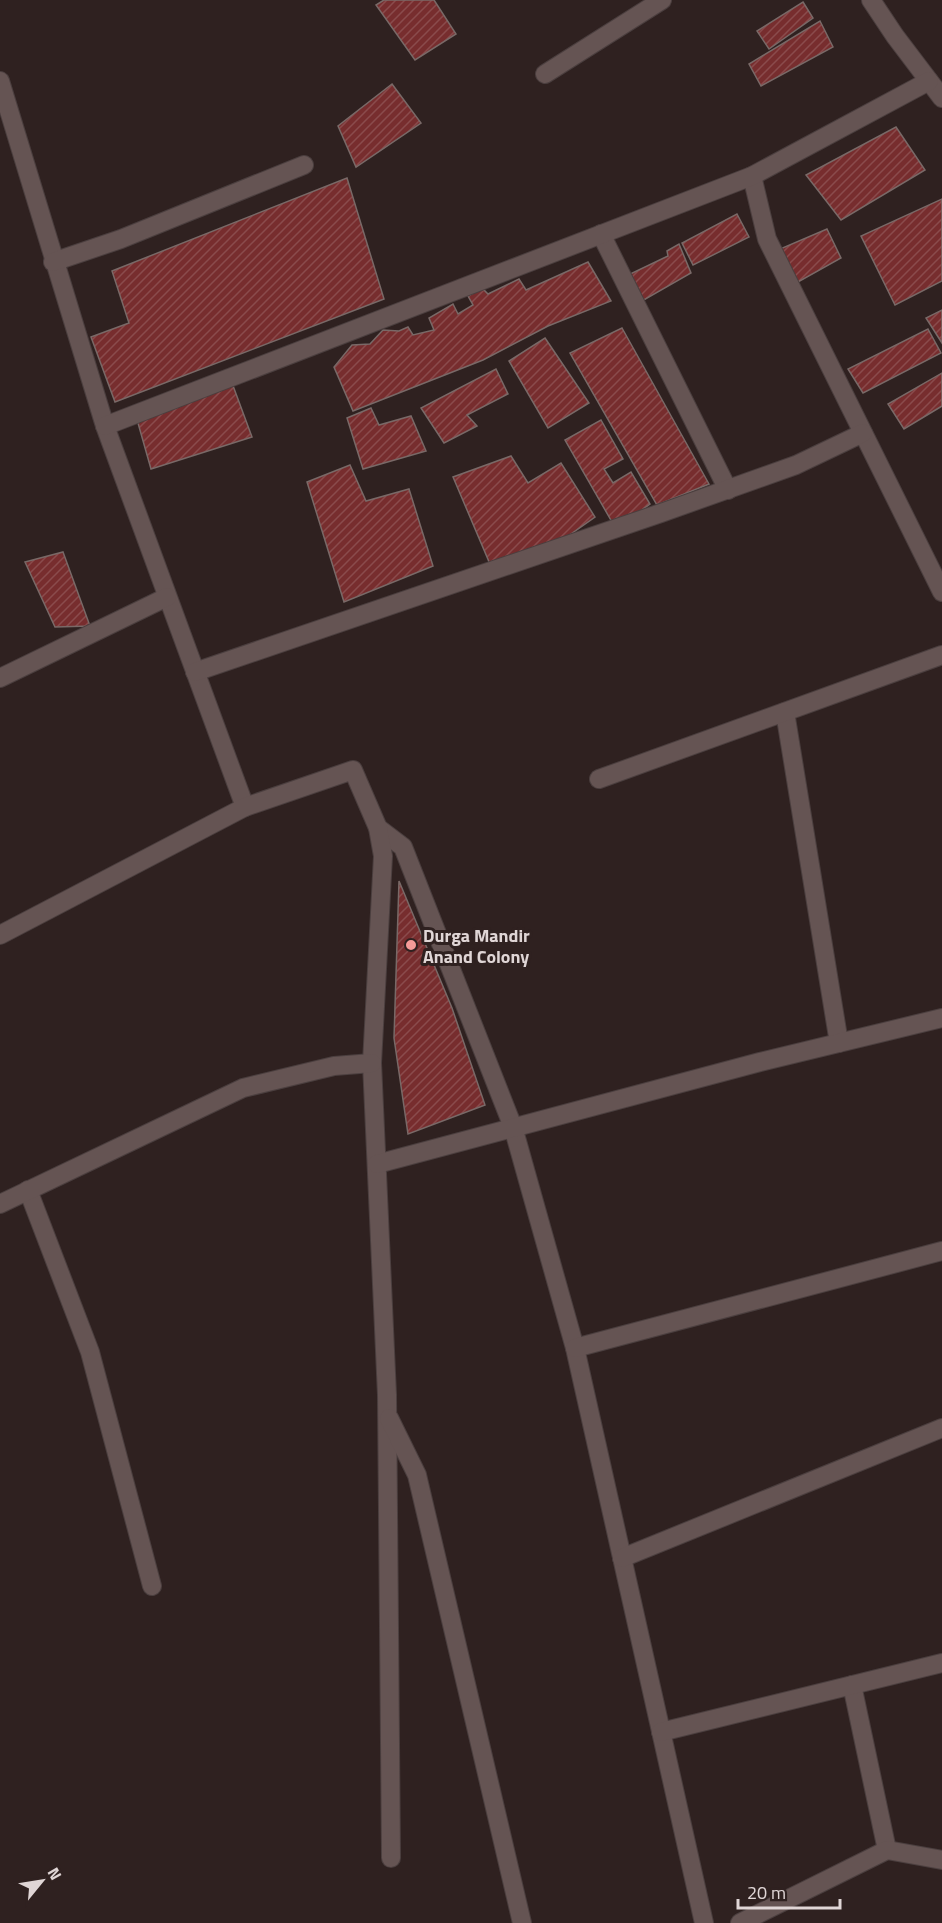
<svg xmlns="http://www.w3.org/2000/svg" width="942" height="1923" font-family="'Titillium Web',sans-serif">
  <style>
    .building { fill: url(#building-hatch); stroke: #796967; stroke-width: 1.5 }
    .lines { fill: none; stroke-linecap: round; stroke-linejoin: round }
    .minor-casing { stroke: #4b3f3f; stroke-width: 20 }
    .minor { stroke: #655453; stroke-width: 18 }
    .poi-dot { fill: #f59b98; stroke: #2f2120; stroke-width: 2 }
    .labels { text-anchor: middle; dominant-baseline: central; stroke-width: 6; stroke-linejoin: round; paint-order: stroke }
    .poi-label { font-size: 18px; font-weight: bold; fill: #e0d6d6; stroke: #2f2120; text-anchor: start }
  </style>
  <defs>
    <pattern id="building-hatch" width="6" height="6" patternUnits="userSpaceOnUse" patternTransform="scale(1.5)"><rect width="6" height="6" fill="#772d2e"/><path d="M-1 1l2-2M0 6l6-6M5 7l2-2" fill="none" stroke="#8a4b4c"/></pattern>
  </defs>
  <rect width="100%" height="100%" fill="#2f2120"/>
  <!-- building -->
  <g class="building">
    <path d="M384,0H434L456,34L415,60L376,5Z"/>
    <path d="M803,2L813,18L769,49L757,31Z"/>
    <path d="M820,21L833,47L761,86L749,64Z"/>
    <path d="M392,84L421,123L356,167L338,126Z"/>
    <path d="M896,127L925,170L841,220L806,175Z"/>
    <path d="M347,178L384,299L115,402L91,337L129,323L112,271Z"/>
    <path d="M942,199V281L895,305L861,236Z"/>
    <path d="M737,214L749,237L693,265L682,243Z"/>
    <path d="M827,229L841,258L798,282L780,249Z"/>
    <path d="M679,244L691,273L642,301L628,275L668,256L667,251Z"/>
    <path d="M588,262L611,301L548,326L483,360L353,411L334,367L352,345L370,344L383,330L399,331L408,327L413,335L434,330L429,318L453,304L458,314L473,305L468,296L482,288L488,294L519,279L526,290Z"/>
    <path d="M942,310V343L926,318Z"/>
    <path d="M622,328L709,484L657,505L570,353Z"/>
    <path d="M928,329L941,353L863,393L848,369Z"/>
    <path d="M545,338L589,403L548,428L509,361Z"/>
    <path d="M496,369L508,394L467,415L477,426L444,443L421,408Z"/>
    <path d="M942,373V406L904,429L888,404Z"/>
    <path d="M232,383L252,437L151,469L136,416Z"/>
    <path d="M371,408L379,425L411,416L426,451L363,469L347,418Z"/>
    <path d="M601,420L623,459L604,469L613,483L631,472L650,504L616,529L565,440Z"/>
    <path d="M511,456L528,483L561,463L595,517L558,543L490,564L453,477Z"/>
    <path d="M350,465L366,501L409,489L433,566L344,602L307,482Z"/>
    <path d="M63,552L90,626L55,627L25,562Z"/>
    <path d="M399,881L452,1008L485,1105L408,1134L394,1038Z"/>
  </g>
  <g class="lines">
    <!-- minor casing -->
    <g class="minor-casing">
      <g id="minor">
        <path d="M871,0L895,36L942,98"/>
        <path d="M545,74L662,0"/>
        <path d="M0,81L105,426L245,807"/>
        <path d="M752,176L767,239L942,592"/>
        <path d="M601,234L728,490"/>
        <path d="M53,262L121,239L304,165"/>
        <path d="M105,426L752,176L929,81"/>
        <path d="M195,672L661,513L796,465L863,433"/>
        <path d="M0,678L167,597"/>
        <path d="M785,712L839,1043"/>
        <path d="M599,779L942,655"/>
        <path d="M378,828L403,847L513,1127L575,1348L704,1923"/>
        <path d="M0,935L245,807L353,770L378,828L383,856L372,1063L387,1395L391,1858"/>
        <path d="M377,1164L760,1062L942,1018"/>
        <path d="M28,1190L90,1352L152,1586"/>
        <path d="M0,1204L243,1088L334,1066L372,1063"/>
        <path d="M575,1348L942,1251"/>
        <path d="M389,1418L417,1475L522,1923"/>
        <path d="M622,1558L942,1428"/>
        <path d="M852,1685L887,1850"/>
        <path d="M661,1732L942,1663"/>
        <path d="M740,1923L887,1850L942,1860"/>
      </g>
    </g>
    <!-- minor -->
    <use href="#minor" class="minor"/>
  </g>
  <!-- markers -->
  <circle class="poi-dot" cx="411" cy="945" r="6"/>
  <g class="labels">
    <!-- poi labels -->
    <g class="poi-label">
      <text x="423" y="935">Durga Mandir<tspan x="423" dy="21">Anand Colony</tspan></text>
    </g>
  </g>
  <!-- north arrow -->
  <g transform="translate(42 1881) rotate(60)" stroke="#2f2120" stroke-width="4.5" paint-order="stroke">
  <path d="M0-4.5L10 22L0 15L-10 22Z" fill="#e0d6d6"/>
  <text y="-9" font-size="16" font-weight="bold" text-anchor="middle" fill="#e0d6d6">N</text>
  </g>
  <!-- scale -->
  <path d="M738 1899v9h102v-9" fill="none" stroke="#e0d6d6" stroke-width="3"/>
  <text x="747" y="1899" font-size="18" fill="#e0d6d6" stroke="#2f2120" stroke-width="4.5" paint-order="stroke">20 m</text>
</svg>
